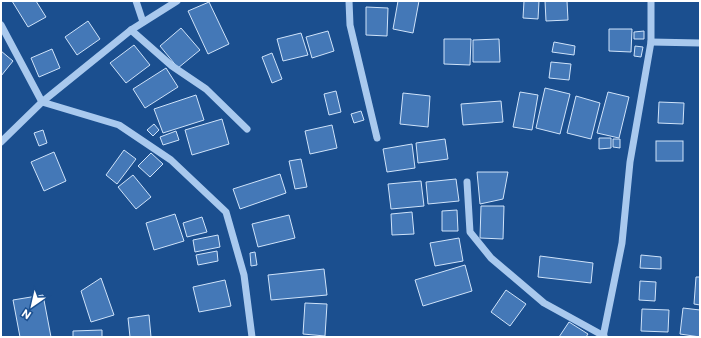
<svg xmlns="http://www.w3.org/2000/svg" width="701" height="338" font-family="Commissioner,sans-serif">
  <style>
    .building { fill: #4478b7; stroke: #cfe3fa }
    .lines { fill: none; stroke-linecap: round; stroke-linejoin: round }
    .minor { stroke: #a9c9ee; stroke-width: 7 }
  </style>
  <rect width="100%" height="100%" fill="#1b4f8f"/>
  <!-- building -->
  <g class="building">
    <path d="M12,1H36L46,17L28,27Z"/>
    <path d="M398,1H419L413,33L393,29Z"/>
    <path d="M524,1H539L538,19L523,18Z"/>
    <path d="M545,1H567L568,20L546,21Z"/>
    <path d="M209,2L229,44L208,54L188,11Z"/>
    <path d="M366,7L388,8L387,36L366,35Z"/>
    <path d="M88,21L100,39L77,55L65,37Z"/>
    <path d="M181,28L200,50L178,68L160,46Z"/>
    <path d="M609,29H632L631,52L609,51Z"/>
    <path d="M328,31L334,51L312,58L306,37Z"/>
    <path d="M644,31V39H634V32Z"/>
    <path d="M301,33L308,55L283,61L277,39Z"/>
    <path d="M444,39H471L470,65L444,64Z"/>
    <path d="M499,39L500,62H473V40Z"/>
    <path d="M554,42L575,46L574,55L552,52Z"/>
    <path d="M134,45L150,65L126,83L110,63Z"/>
    <path d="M635,46L643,47L641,57L634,56Z"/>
    <path d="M52,49L60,68L39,77L31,58Z"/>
    <path d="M1,51L13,61L1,76Z"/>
    <path d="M272,53L282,79L272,83L262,57Z"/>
    <path d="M551,62L571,64L569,80L549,78Z"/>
    <path d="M166,68L178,87L145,108L133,89Z"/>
    <path d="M545,88L570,94L560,134L536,128Z"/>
    <path d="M336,91L341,112L329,115L324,94Z"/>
    <path d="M520,92L538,95L532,130L513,127Z"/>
    <path d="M608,92L629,97L619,138L597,133Z"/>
    <path d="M403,93L430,96L428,127L400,124Z"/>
    <path d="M196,95L204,120L163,133L154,109Z"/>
    <path d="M576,96L600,103L591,139L567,133Z"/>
    <path d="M501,101L503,122L463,125L461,104Z"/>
    <path d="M659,102L684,103L683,124L658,123Z"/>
    <path d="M361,111L364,120L354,123L351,114Z"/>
    <path d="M222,119L229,144L192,155L185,130Z"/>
    <path d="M154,124L159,130L153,136L147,130Z"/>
    <path d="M332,125L337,148L310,154L305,131Z"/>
    <path d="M43,130L47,143L39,146L34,133Z"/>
    <path d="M176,131L179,140L163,145L160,137Z"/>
    <path d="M599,138H611V148L599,149Z"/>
    <path d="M445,139L448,159L418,163L416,143Z"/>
    <path d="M613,139H620V148L613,147Z"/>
    <rect x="656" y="141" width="27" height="20"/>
    <path d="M412,144L415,168L387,172L383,149Z"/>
    <path d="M124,150L136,159L117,184L106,175Z"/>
    <path d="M54,152L66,181L44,191L31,162Z"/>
    <path d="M151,153L163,164L150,177L138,166Z"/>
    <path d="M301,159L307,187L295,189L289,161Z"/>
    <path d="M477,172H508L503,199L480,204Z"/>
    <path d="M280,174L286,193L240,209L233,189Z"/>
    <path d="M133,175L151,197L136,209L118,187Z"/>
    <path d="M456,179L459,201L428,204L426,182Z"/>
    <path d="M421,181L424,206L391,209L388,184Z"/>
    <path d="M481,206H504L503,239L480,238Z"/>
    <path d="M457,210L458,231H442V211Z"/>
    <path d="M412,212L414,234L392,235L391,214Z"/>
    <path d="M175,214L184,241L154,250L146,223Z"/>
    <path d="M289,215L295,238L258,247L252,224Z"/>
    <path d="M202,217L207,232L187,237L183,223Z"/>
    <path d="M218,235L220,247L195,252L193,240Z"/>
    <path d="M459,238L463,261L435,266L430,243Z"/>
    <path d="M217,251L218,261L198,265L196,255Z"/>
    <path d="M255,252L257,265L251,266L250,253Z"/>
    <path d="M641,255L661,257V269L640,268Z"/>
    <path d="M540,256L593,263L591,283L538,277Z"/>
    <path d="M465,265L472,291L423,306L415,280Z"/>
    <path d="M324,269L327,295L271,300L268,275Z"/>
    <path d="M696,277H700V305L694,304Z"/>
    <path d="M101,278L114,315L91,322L81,291Z"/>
    <path d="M225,280L231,306L199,312L193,287Z"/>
    <path d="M640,281L656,282L655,301L639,300Z"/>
    <path d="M506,290L526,304L510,326L491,312Z"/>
    <path d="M43,295L51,337H20L13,300Z"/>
    <path d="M305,303L327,304L325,336L303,334Z"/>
    <path d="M683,308L700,310V337L680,334Z"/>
    <path d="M642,309L669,310L668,332L641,331Z"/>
    <path d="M149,315L151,337H130L128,318Z"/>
    <path d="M569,322L588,334L586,337H559Z"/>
    <path d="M102,330V337H73V331Z"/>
  </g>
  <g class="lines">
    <!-- minor -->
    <g class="minor">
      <path d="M136,1L143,22"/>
      <path d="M349,1L350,25L377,138"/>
      <path d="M1,25L42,102L119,125L171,160L226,212L244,275L252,337"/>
      <path d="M131,30L172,66L206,89L247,129"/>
      <path d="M651,42L700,43"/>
      <path d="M1,142L42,102L131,30L177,1"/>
      <path d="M467,182L470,232L491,258L544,303L604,336"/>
      <path d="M603,337L622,243L630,162L651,42V1"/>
    </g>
  </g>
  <!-- border -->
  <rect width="701" height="338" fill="none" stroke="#ffffff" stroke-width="4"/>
  <!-- north arrow -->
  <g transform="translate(32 306) rotate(214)" stroke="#1b4f8f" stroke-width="3" paint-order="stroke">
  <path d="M0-3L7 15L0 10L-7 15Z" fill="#ffffff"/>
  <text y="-6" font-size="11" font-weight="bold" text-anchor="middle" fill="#ffffff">N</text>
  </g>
</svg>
